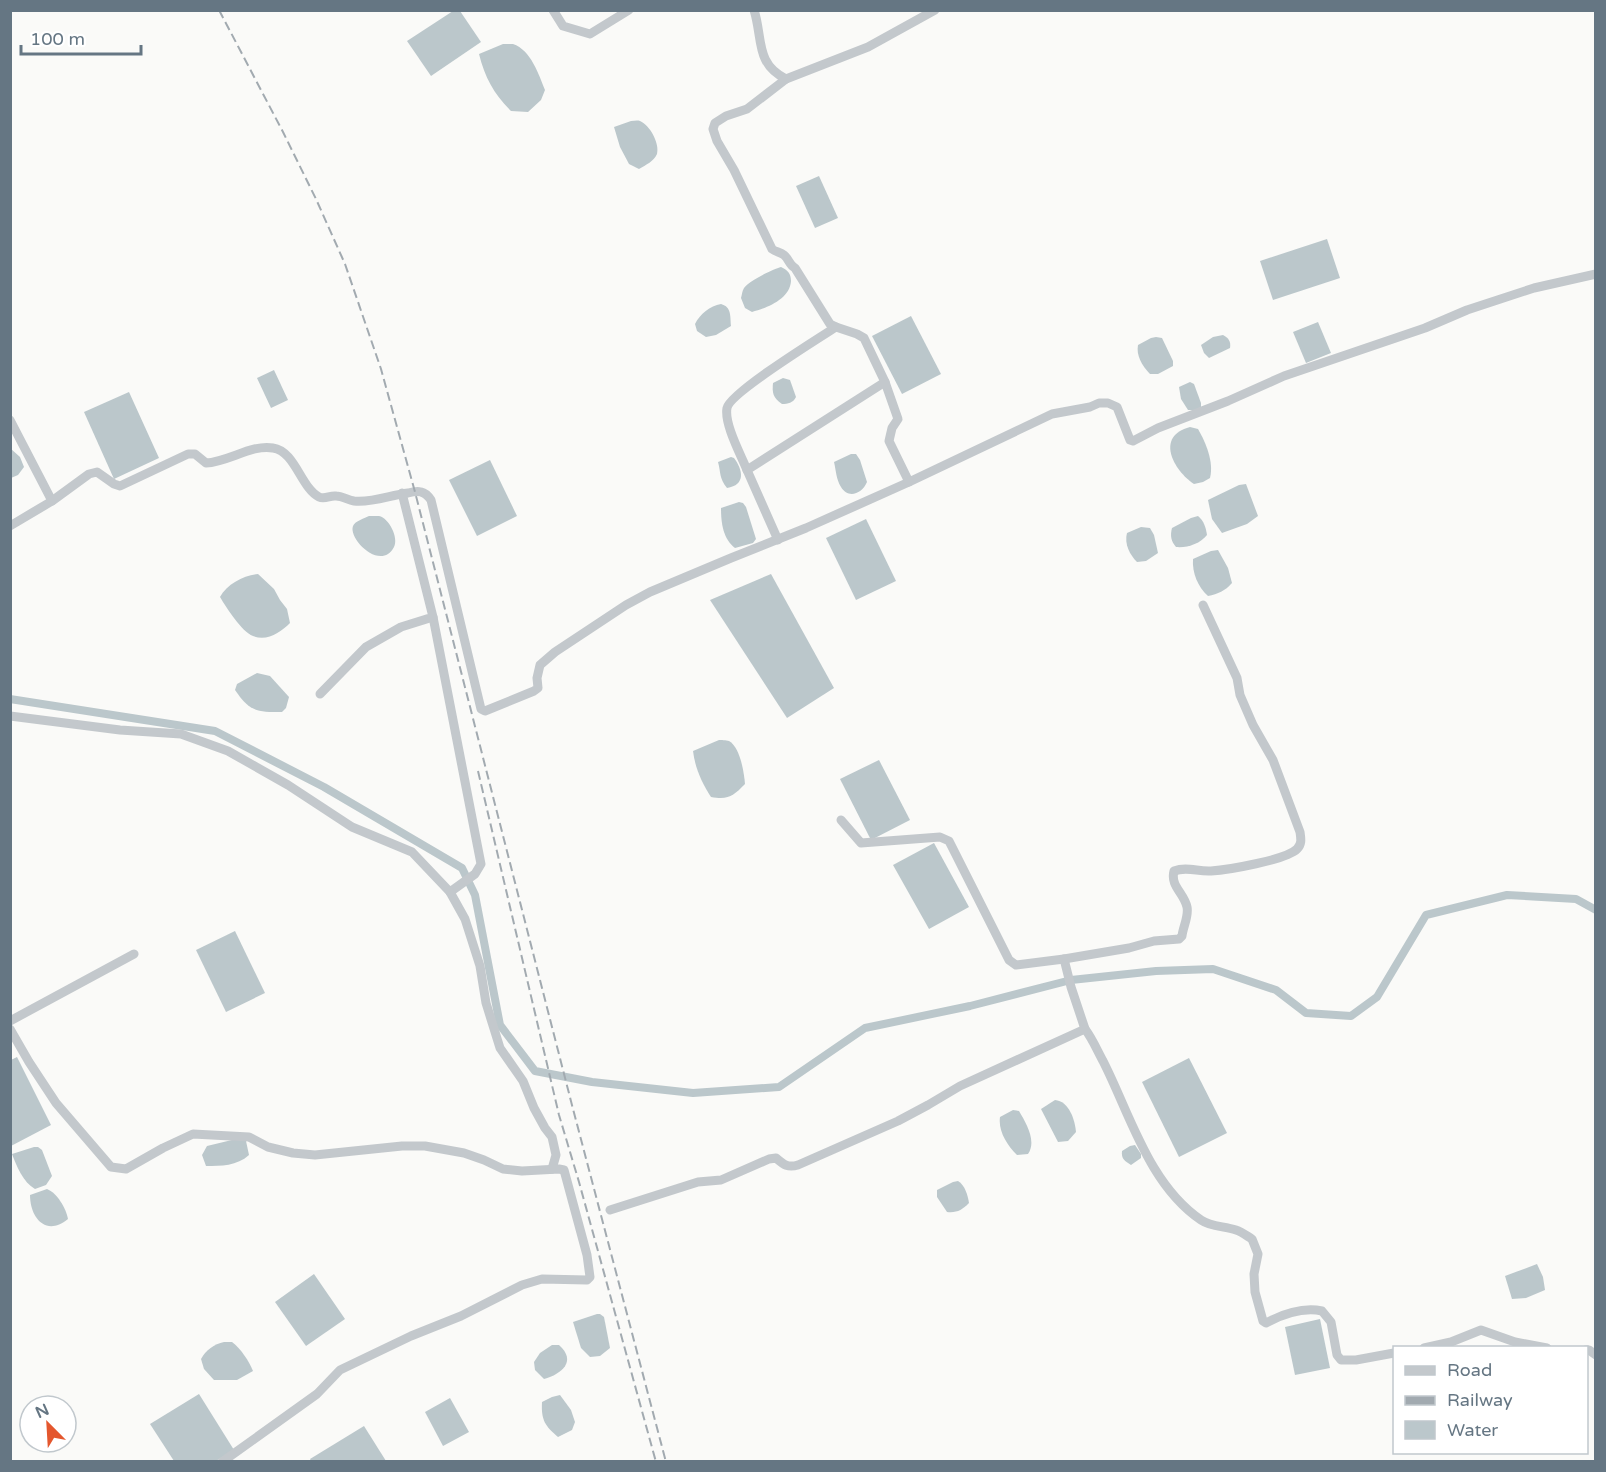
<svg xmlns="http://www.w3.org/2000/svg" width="1606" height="1472" font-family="'Varela Round',sans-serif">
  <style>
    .water { fill: #bbc7cb }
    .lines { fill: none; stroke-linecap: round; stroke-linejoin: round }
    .canal { stroke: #bbc7cb; stroke-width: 8 }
    .minor { stroke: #c3c8cc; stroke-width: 9 }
    .rail { stroke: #a2aab0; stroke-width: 2; stroke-dasharray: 9 4.5; stroke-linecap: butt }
  </style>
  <rect width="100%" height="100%" fill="#fafaf8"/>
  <!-- water -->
  <g class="water">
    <path d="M460,11L481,42L431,76L407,41L453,11Z"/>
    <path d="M503,44C505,44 512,44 513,44C531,50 539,75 545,90L541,100L528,112L511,111C494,94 485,78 479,54Z"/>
    <path d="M631,121C634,121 637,120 640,121C650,125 660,144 657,154C654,161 646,165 639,169L629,164L620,147L614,127Z"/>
    <path d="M819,176L838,218L815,228L796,186Z"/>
    <path d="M1327,239L1340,278L1273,300L1260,261Z"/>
    <path d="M781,267C788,270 791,274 791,281C790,299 767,308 752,312L745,308L741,298C742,295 742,291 744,288C749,281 773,269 781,267Z"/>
    <path d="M721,304C732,307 730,317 731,326L716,335L706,337L697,331L695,324C700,314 710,306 721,304Z"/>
    <path d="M911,316L941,374L902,394L872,336Z"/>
    <path d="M1318,322L1331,353L1306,363L1293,332Z"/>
    <path d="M1223,335C1229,338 1231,342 1230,348L1209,358L1204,353L1201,345L1213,337Z"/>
    <path d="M1156,337L1162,338L1173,361V366L1158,374H1150C1142,366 1136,355 1138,345L1151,338Z"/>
    <path d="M274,370L288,400L271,408L257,378Z"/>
    <path d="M783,378L790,380L796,397C793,403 788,404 782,404C773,398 772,393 773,383Z"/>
    <path d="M1190,382L1194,384L1201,403V407L1196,410H1188L1181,399L1179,387Z"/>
    <path d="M129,392L159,458L114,479L84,412Z"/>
    <path d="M1190,427L1198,429C1206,443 1214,462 1210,478L1203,482L1194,484C1173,470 1155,436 1190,427Z"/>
    <path d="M10,448L20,457L24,467L18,475L11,478Z"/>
    <path d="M851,454H856L860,460L867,482C862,494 848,499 841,487C836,479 836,470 834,462Z"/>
    <path d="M731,457L734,458C743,470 746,485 727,488C719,478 721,473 718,462Z"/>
    <path d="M490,460L517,516L477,536L449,480Z"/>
    <path d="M1246,484L1258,516L1247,524L1222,533L1212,519L1208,500L1239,485Z"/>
    <path d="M739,502L743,503L746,507L756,539L753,543L735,548C723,539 721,523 721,508Z"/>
    <path d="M369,516C370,516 378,516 379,516C389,518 399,538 394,547C381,572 348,539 353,526C355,521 365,518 369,516Z"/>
    <path d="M1198,516C1204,521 1206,528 1207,535C1200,544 1187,548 1176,547C1171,541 1170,536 1172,528L1191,518Z"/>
    <path d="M866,519L896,581L856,600L826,538Z"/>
    <path d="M1141,527L1150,528L1154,535L1158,553L1146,561L1137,562C1130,555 1124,544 1127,533Z"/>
    <path d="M1218,550L1228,568L1232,583C1225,591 1218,594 1208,596C1198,587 1192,573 1193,559L1211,551Z"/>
    <path d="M258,574L274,589L280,600L287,609L290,623C281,632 267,642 253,636C242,632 226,607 220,597C227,584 244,575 258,574Z"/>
    <path d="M771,574L834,688L787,718L710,600Z"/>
    <path d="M257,673L270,676L289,697L286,708L282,712C257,712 250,712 235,690L237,684Z"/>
    <path d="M719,740C721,740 726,740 729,741C740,747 744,772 745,784C733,796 729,800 711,797C702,783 695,768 693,751Z"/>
    <path d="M879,760L910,820L871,840L840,779Z"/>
    <path d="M934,843L969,907L929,929L893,865Z"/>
    <path d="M235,931L265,993L226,1012L196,950Z"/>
    <path d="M17,1057L51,1125L11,1146V1060Z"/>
    <path d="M1189,1058L1227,1133L1179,1157L1142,1082Z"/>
    <path d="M1055,1100C1069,1101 1075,1120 1076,1132L1068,1141L1058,1142L1041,1109Z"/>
    <path d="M1013,1110L1019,1111C1026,1123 1037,1141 1028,1154L1017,1155C1007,1145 998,1131 1000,1117Z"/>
    <path d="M236,1139L246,1141L249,1155C237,1166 221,1166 206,1166L202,1155L207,1146Z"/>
    <path d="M1135,1145L1141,1154V1158L1131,1165C1125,1161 1121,1159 1122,1151L1130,1146Z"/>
    <path d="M34,1147H38L42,1150L52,1176L46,1185L35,1189C23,1182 17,1167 12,1154Z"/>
    <path d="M958,1181C965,1185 968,1196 969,1203C962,1210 957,1213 947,1212L937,1197V1190L953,1182Z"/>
    <path d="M47,1189C57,1193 66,1208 68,1219C46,1237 30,1218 30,1195Z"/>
    <path d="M1537,1264L1543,1277L1545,1290L1526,1298L1512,1299L1505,1276Z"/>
    <path d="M314,1274L345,1319L306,1346L275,1302Z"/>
    <path d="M597,1314H600L604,1317L610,1348L600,1356L590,1357L581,1348L573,1322Z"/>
    <path d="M1320,1319L1330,1368L1295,1375L1285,1327Z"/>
    <path d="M224,1342H232C241,1349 249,1361 253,1371L237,1380H214L204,1369L201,1359C206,1350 214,1344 224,1342Z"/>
    <path d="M552,1345H559C577,1361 562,1374 544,1379L535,1370L534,1362L540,1353Z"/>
    <path d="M199,1394L234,1450L216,1461H174L150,1424Z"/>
    <path d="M560,1395L571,1410L575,1422L572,1430L558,1437C545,1426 541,1420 542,1402L552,1397Z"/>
    <path d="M450,1398L469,1432L443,1446L425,1412Z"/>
    <path d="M364,1426L386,1461H311L310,1459Z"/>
  </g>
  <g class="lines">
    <!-- canal -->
    <path class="canal" d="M10,699L215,731L324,787L462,868L475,895L500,1025L535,1071L592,1082L693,1093L779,1087L865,1028L970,1006L1071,980L1156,971L1213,969L1276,990L1306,1013L1351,1016L1377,997L1426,915L1507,895L1576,899L1596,910"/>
    <!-- minor -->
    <g class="minor">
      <path d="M553,10L563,26L590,34L629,10"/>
      <path d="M754,10C763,38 755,64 786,79L868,47L935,10"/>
      <path d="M885,382L898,419L892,428L889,441L909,482"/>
      <path d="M10,420L52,501"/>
      <path d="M747,470C741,455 724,424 727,408C730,393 819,338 836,327"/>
      <path d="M10,526L52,501L89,474L97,472L114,484L120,486L188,454H195L206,463C228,462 252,444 273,448C295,451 301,488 319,497C325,500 330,495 336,496C342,496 348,500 354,501C373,503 390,495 408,493C412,492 417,491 421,492C426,493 429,497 431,500L481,709L485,711L534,691L538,688L537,678L540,665L555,652L626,605L650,592L731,558L806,528L909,482L1052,414L1090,407L1099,403H1108L1117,407L1130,440L1133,441L1158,428L1228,401L1284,376L1425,328L1467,310L1534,288L1596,274"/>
      <path d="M778,540L747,470L885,382L864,338L857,334L836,327L830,324L795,268C789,265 789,259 784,255C780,252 776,252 772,249L734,170L717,141L713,129L715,123L726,116L747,109L786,79"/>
      <path d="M433,617L481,864L475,874L450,892"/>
      <path d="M320,694L366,647L401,627L433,617L402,493"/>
      <path d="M10,716L120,730L181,734L228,751L288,785L352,827L412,852L450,892L465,919L480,966L486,1003L500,1048L523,1081L534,1108L545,1128L552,1137L556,1155L552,1169"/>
      <path d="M841,820L861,843L940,837L949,841L1009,960L1016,965L1064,959L1071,987L1085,1029"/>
      <path d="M1064,959L1129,948L1154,941L1179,939L1182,936C1183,927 1189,916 1187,907C1184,893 1170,886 1174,871C1187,866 1198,872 1211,871C1227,870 1286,860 1297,849C1302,844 1301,839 1300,832L1273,760L1253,725L1240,695L1237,678L1203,605"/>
      <path d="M10,1021L134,954"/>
      <path d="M10,1029L29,1062L56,1103L111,1167L126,1169L163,1148L193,1134L249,1137L268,1147L293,1153L315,1155L402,1146H425L464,1153L484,1160L503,1169L522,1171L559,1169L564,1170L587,1255L590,1277L587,1280L542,1279L522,1285L461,1316L411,1336L340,1370L317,1394L222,1462"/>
      <path d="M610,1210L698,1182L721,1180L769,1159L776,1158C784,1165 788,1168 798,1165L898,1121L928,1105L960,1086L1085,1029C1092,1038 1097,1050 1103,1061C1130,1114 1149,1185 1201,1220C1211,1227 1224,1226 1236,1230C1242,1232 1247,1236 1252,1239L1258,1254L1254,1274L1255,1292L1263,1321L1266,1323C1283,1314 1303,1307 1322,1311L1331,1322L1337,1355L1341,1360H1356L1394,1353"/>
      <path d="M1424,1348L1451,1342L1481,1330L1515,1342L1547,1348"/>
      <path d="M1586,1350H1589L1596,1355"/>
    </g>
    <!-- rail -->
    <g class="rail">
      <path d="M219,10L283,132L316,199L345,264L381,369L415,492L573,1109L666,1462"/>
      <path d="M478,771L559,1115L579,1182L656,1462"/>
    </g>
  </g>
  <!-- border -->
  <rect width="1606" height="1472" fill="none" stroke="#657683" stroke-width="24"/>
  <!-- legend -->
  <rect x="1393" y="1346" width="195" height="108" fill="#ffffff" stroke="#c1c8cd" stroke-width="1.5"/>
  <rect x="1405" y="1366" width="30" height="9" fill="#c3c8cc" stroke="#c1c8cd" stroke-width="1.5"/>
  <text x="1447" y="1376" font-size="18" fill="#657683">Road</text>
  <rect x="1405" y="1396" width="30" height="9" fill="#a2aab0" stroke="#c1c8cd" stroke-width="1.5"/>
  <text x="1447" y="1406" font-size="18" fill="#657683">Railway</text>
  <rect x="1405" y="1421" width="30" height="18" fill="#bbc7cb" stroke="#c1c8cd" stroke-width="1.5"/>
  <text x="1447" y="1436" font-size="18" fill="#657683">Water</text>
  <!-- north arrow -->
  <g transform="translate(48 1424) rotate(336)"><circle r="28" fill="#ffffff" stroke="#c1c8cd" stroke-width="1.5"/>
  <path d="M0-4.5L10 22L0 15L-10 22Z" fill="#e4572e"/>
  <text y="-9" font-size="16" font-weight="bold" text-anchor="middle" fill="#657683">N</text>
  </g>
  <!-- scale -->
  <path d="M21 45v9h120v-9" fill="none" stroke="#657683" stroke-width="3"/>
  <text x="30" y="45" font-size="18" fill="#657683" stroke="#ffffff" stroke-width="4.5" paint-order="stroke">100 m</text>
</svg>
